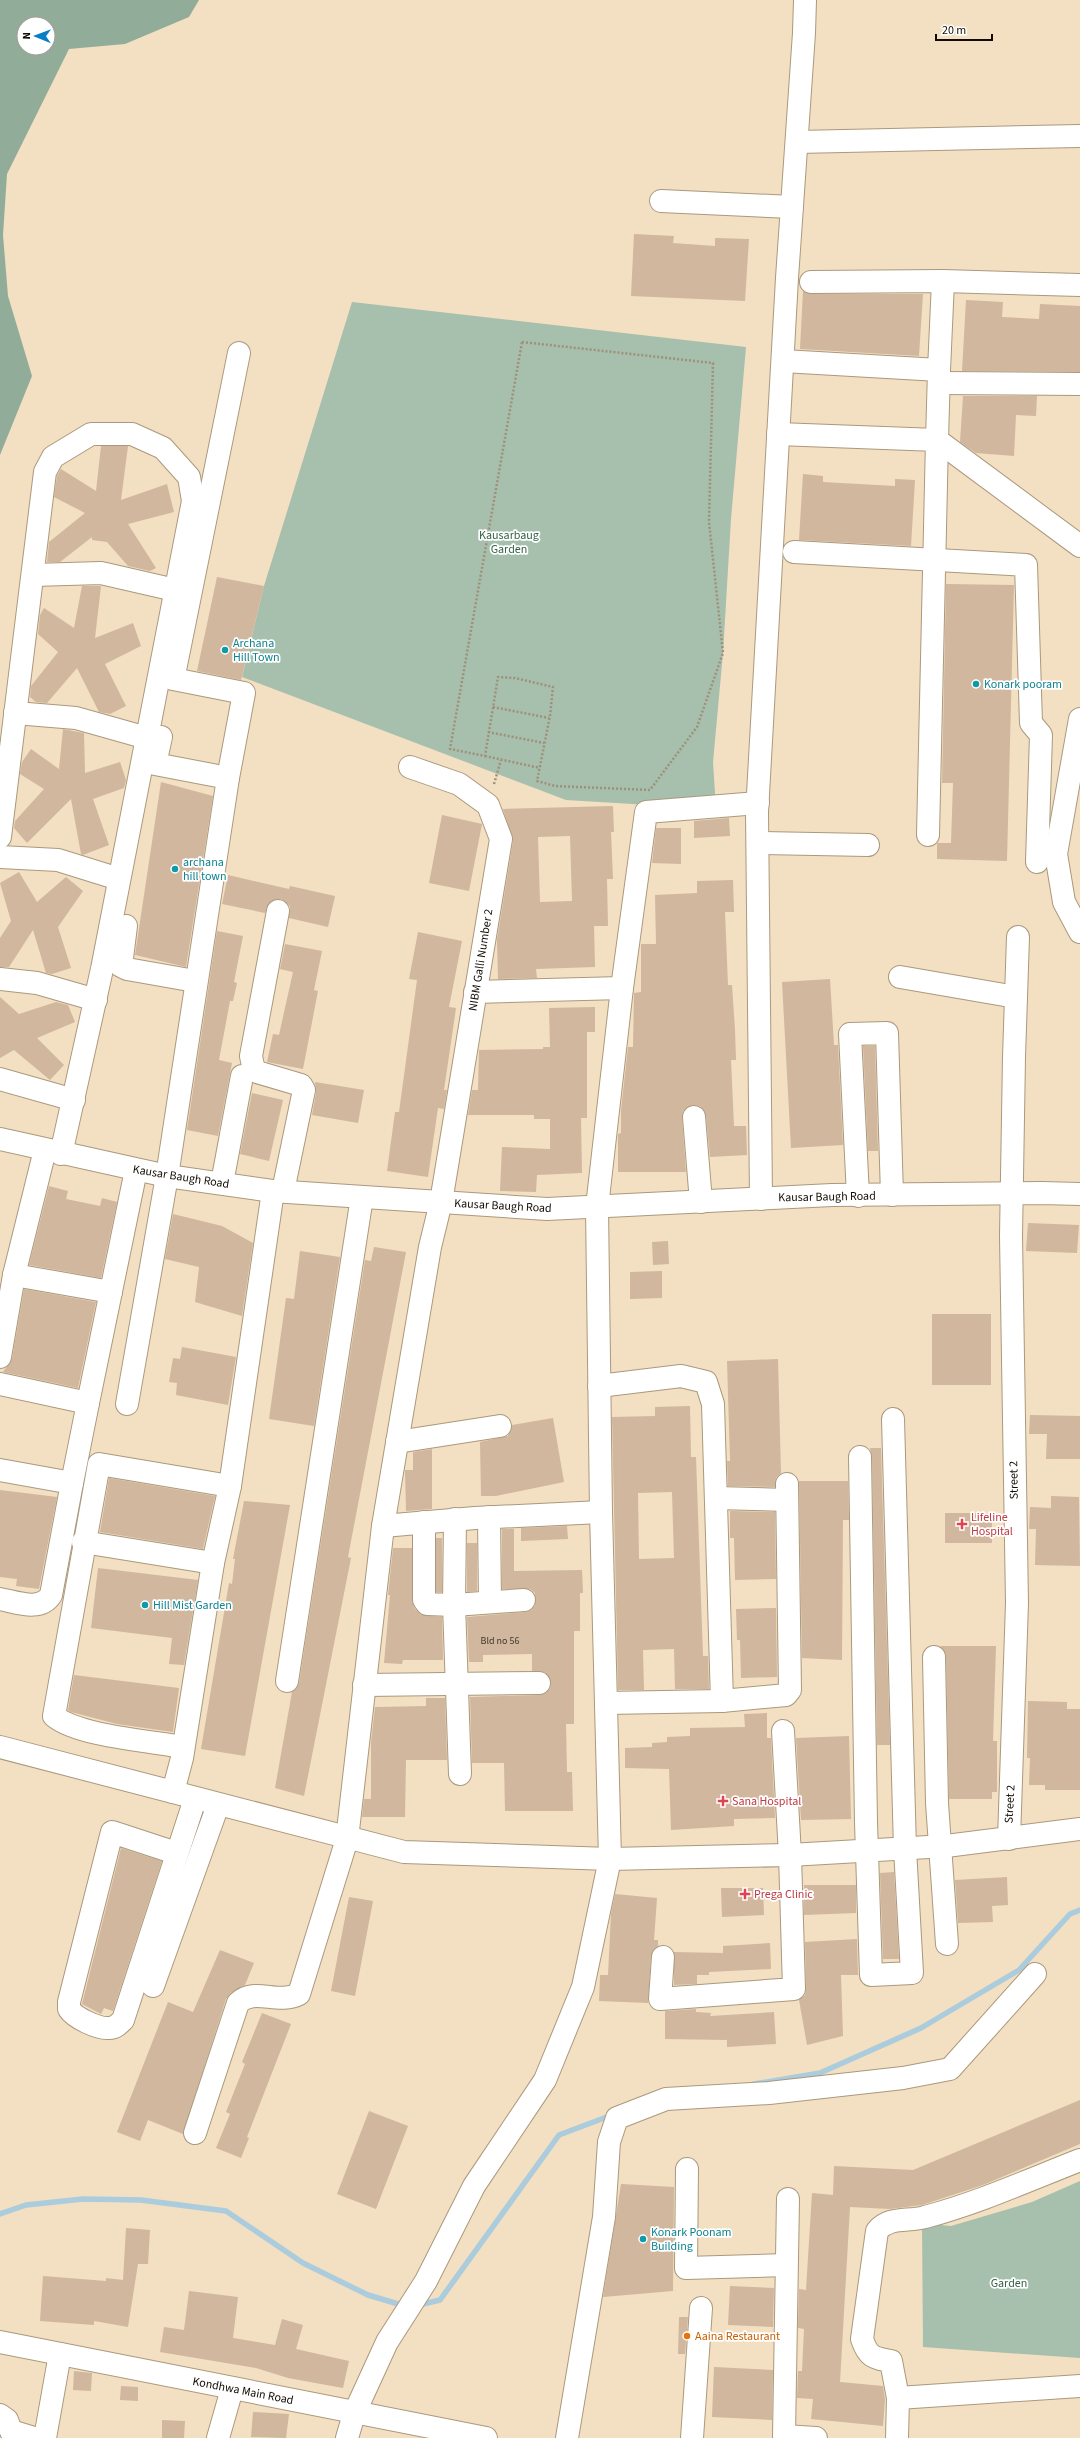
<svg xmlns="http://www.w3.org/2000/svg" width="1080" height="2438" font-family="'Source Sans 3',sans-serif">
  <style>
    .green { fill: #a7bfad }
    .forest { fill: #91ad99; fill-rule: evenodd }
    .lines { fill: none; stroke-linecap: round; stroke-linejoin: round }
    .stream { stroke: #abccdc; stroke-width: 5.5 }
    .building { fill: #d0b79e; fill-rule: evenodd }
    .minor-casing { stroke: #ab997d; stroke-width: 24 }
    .major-casing { stroke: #ab997d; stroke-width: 24 }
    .path { stroke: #9f907a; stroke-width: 2.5; stroke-dasharray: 2 2; stroke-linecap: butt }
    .minor { stroke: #fff; stroke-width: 22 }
    .major { stroke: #fff; stroke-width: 22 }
    .culture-dot { fill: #0f9aa8; stroke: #fff; stroke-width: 1.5 }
    .health-dot { fill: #e0444e; stroke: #fff; stroke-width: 1.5 }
    .food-dot { fill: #e8710a; stroke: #fff; stroke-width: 1.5 }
    .labels { text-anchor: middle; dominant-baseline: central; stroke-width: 3.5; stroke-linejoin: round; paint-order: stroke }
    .number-label { font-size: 10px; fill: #41362a }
    .park-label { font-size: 12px; fill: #336244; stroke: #fff }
    .culture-label { font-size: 12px; fill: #0d838f; stroke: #fff; text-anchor: start }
    .street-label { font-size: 12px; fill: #110b03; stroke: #fff }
    .health-label { font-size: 12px; fill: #be3a42; stroke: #fff; text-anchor: start }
    .food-label { font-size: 12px; fill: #c56008; stroke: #fff; text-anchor: start }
  </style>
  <rect width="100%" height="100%" fill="#f3dfc1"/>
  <!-- green -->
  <g class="green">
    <path d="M352,302L746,347L731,519L723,653L713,762L716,809L566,800L242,677L264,586Z"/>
    <path d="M1080,2181V2358L923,2347L922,2223L951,2226L1032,2202Z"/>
  </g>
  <!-- forest -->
  <path class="forest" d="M0,0H199L189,17L125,44L69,49L7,174L3,235L8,296L32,376L0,455ZM24,24H48V48H24Z"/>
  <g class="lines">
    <!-- stream -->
    <g class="stream">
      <path d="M754,2084L820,2073L921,2028L1019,1970L1070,1914L1080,1910"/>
      <path d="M0,2214L26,2205L83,2199L141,2200L226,2211L303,2263L368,2295L405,2306"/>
      <path d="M419,2305L440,2300L559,2135L612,2115"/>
    </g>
  </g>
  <!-- building -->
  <g class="building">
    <path d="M634,234L674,236L673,243L715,246V238L749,239L745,301L631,296Z"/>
    <path d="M803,291L811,294H923L919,356L800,349Z"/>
    <path d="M966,300L1003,302L1002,317L1039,319L1040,304L1080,306V372L962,371Z"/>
    <path d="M963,396H1037L1036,416L1016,415L1014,456L976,453L960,442Z"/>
    <path d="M101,446H128L121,500L167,484L174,512L128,524L156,568L150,571L128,566L107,542L92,540V537L60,562H47L49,542L85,513L54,497L57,476L61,469L96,491Z"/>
    <path d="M803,474L823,476V482L895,486V479L915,480L911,546L799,540Z"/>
    <path d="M217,577L264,586L241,680L197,671Z"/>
    <path d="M946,584L1014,585L1007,861L937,859V843H951L953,783H942Z"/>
    <path d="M82,586H101L95,638L133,623L141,646L105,664L126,706L110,714L99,712L77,668L47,703L36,702L30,697L31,686L58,652L38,634L40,615L44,608L74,628Z"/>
    <path d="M63,729L84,733L85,773L120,762L126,780L124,788L93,799L109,845L83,855L81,854L71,799L27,843L14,828L15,821L44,789L20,774L22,762L31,749L59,769Z"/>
    <path d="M161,782L213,796L186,967L135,955Z"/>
    <path d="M613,806L614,832H611L613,879H607L608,926H594L595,967L536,969L537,978L498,979L497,940L513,841L503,809ZM570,836L572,901L540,902L538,837Z"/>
    <path d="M442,815L482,824L469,891L429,883Z"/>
    <path d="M729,818L730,836L694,838V821Z"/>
    <path d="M656,828H681V864L652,863Z"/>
    <path d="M19,872L37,902L66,877L83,891L58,927L71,968L52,974L46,973L33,930L9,967H0V938L11,921L0,883Z"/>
    <path d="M228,875L289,889L290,886L335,896L328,927L289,918L290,906L281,899L269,903L265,913L222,904Z"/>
    <path d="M733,880L734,912H725L728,985H732L735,1030L736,1060H731L734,1126H746L747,1155L710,1157L706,1116L700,1106L693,1105L683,1111L682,1118L686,1172H618V1134L621,1133V1110L628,1047H633L634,993L641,992V944H656L655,895L697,893V881Z"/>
    <path d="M217,931L243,936L234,982L237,983L233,1001H230L219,1060L232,1063L218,1136L187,1130Z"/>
    <path d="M418,932L462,941L449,1007L456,1008L444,1090H447L444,1109L438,1108L428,1177L387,1171L395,1112H399L417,980L409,979Z"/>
    <path d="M285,944L322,951L314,990L318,991L303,1069L267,1062L273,1034L279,1035L293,972L280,969Z"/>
    <path d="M830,979L834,1045H838L843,1145L791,1148L782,982Z"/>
    <path d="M0,997L19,1014L56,1002L68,1005L75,1022L37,1038L64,1065L50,1080L14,1050L0,1058Z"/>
    <path d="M595,1007V1032H587V1118H581L582,1173L537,1175L536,1192L500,1191L502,1147L550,1149V1119H534V1115H468L472,1090H478L479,1050L543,1049V1047H550L549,1008Z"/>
    <path d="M863,1046H875L878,1151H868Z"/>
    <path d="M315,1082L364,1090L358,1123L312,1115L316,1093Z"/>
    <path d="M252,1093L283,1100L269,1161L240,1154Z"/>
    <path d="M49,1186L68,1191L66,1199L100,1206L102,1198L117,1202L101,1278L29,1265Z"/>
    <path d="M173,1214L222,1226L253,1243L242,1316L195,1302L199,1267L165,1259Z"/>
    <path d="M1028,1223L1079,1225L1077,1253L1026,1251Z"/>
    <path d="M668,1241L669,1264L653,1265L652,1242Z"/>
    <path d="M374,1247L406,1252L348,1557L351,1558L304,1796L275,1788L292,1692L299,1683L365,1260L371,1261Z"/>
    <path d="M300,1251L340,1257L314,1426L269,1419L286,1298L294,1299Z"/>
    <path d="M662,1271V1298L630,1299V1272Z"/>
    <path d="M24,1289L96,1302L78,1388L3,1372L12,1359Z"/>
    <rect x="932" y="1314" width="59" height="71"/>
    <path d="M182,1347L236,1357L228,1405L176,1395L177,1383L169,1382L173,1358L180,1359Z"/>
    <path d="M778,1359L781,1473L776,1478L775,1487L728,1486L727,1461H730L727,1361Z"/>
    <path d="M690,1406L691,1457H696L703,1656H708L709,1689H675L674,1649L643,1650L644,1690H618L612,1417L655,1416V1407ZM672,1492L674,1558L639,1559L638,1493Z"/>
    <path d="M1030,1415L1080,1416V1459H1046L1047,1434H1029Z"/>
    <path d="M553,1418L564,1482L496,1496H481L480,1442L508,1436L512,1425Z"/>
    <path d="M870,1448H881L890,1745H877L872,1457Z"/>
    <path d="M432,1449V1509L406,1511L405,1470H413V1452Z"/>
    <path d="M109,1478L215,1496L203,1549L100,1532Z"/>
    <path d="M799,1481H848L849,1520H843L842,1660L802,1658Z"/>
    <path d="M0,1490L57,1497L39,1589L16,1586L17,1579L0,1577Z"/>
    <path d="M1051,1496L1079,1497L1080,1566L1035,1565L1036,1529H1029L1030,1507L1051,1508Z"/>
    <path d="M244,1501L290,1505L245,1756L201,1749L229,1583L232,1584L235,1559H233Z"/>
    <path d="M730,1511L775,1512L776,1579L735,1580L734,1538H730Z"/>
    <rect x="945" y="1513" width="47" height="30"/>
    <path d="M567,1526L568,1539L521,1541V1528Z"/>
    <path d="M502,1529H514V1571L582,1570L583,1593H580V1631H574V1724H566L567,1772H572L573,1811H505L504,1763H472L470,1697L540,1695L550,1689L551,1683L545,1672L532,1671V1654L483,1655V1662H469L467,1617L525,1612L531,1610L535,1605V1593L530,1589H502Z"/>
    <rect x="436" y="1538" width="6" height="54"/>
    <path d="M467,1543H477V1591L467,1592Z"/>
    <path d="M393,1548H412V1600L414,1608L421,1615L442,1617L443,1660H403L402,1664L384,1663L390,1595H388Z"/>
    <path d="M98,1568L198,1580L184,1665L169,1664L172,1638L91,1628Z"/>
    <path d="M776,1608L777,1677L741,1678L740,1640H737L736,1609Z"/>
    <path d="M940,1646H996L993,1741H997V1792H992V1799H949L946,1657Z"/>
    <path d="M74,1675L179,1688L173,1732L117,1724L71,1712L68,1710Z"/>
    <path d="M426,1698H445L447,1760H406L405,1817H362L364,1799H371V1742L375,1707L426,1706Z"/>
    <path d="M1028,1701L1067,1702V1709H1080V1790H1045V1785H1029L1030,1758H1027Z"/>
    <path d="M767,1713V1738H771L775,1818L734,1819V1826L671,1830L669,1769L625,1768V1748L652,1747V1743L667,1742V1737L690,1736V1728L745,1727L744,1714Z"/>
    <path d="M849,1736L851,1819L801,1820L796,1738Z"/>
    <path d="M121,1848L162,1861L113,2011L104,2008L101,2014L82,2004Z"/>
    <path d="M894,1872L899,1959H883L880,1873Z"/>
    <path d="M1007,1877L1008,1905L992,1906L993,1922L958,1923L955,1880Z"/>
    <path d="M804,1885H856V1913L804,1915Z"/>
    <path d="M721,1888H763L764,1915L722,1917Z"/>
    <path d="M615,1894L657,1898L654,1940H658V1946L651,1956L648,2003L599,2001L600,1975H608L611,1914Z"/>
    <path d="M349,1897L373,1901L355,1996L331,1991Z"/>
    <path d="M857,1939L858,1975H841L843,2036L807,2045L799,2000L805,1995L806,1989L805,1942Z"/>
    <path d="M770,1943L771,1969L709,1972V1975H697V1984L674,1985V1952L723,1953V1946Z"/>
    <path d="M220,1950L254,1963L245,1985L231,1993L226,1999L183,2134L148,2120L140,2141L117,2132L168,2002L193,2012Z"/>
    <path d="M696,2009V2012L711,2013L710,2016L774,2012L776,2044L727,2047V2040L665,2039V2011Z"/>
    <path d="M262,2013L291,2024L247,2137L249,2138L241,2158L216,2148L230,2114L226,2112L245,2064L242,2062Z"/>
    <path d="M1080,2100V2144L983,2185L922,2205L890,2209L850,2207L840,2382L883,2386L885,2399L883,2426L811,2419L813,2399L797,2398L798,2371H802L804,2329L798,2328L799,2289L806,2290L812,2193L833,2195L834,2166L913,2170Z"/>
    <path d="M369,2111L408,2126L376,2209L337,2194Z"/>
    <path d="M621,2184L674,2187L673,2291L603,2297Z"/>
    <path d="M126,2228L150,2230L148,2264H138L128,2327L94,2321V2325L40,2321L43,2276L106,2281V2278L123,2280Z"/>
    <path d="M730,2286L774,2288L773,2327L728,2325Z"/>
    <path d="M189,2291L238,2297L233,2338L275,2345L282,2319L303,2325L296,2349L349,2361L343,2388L288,2378L256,2368L160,2352L164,2327L184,2330Z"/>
    <path d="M679,2317H688L685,2354H678Z"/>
    <path d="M714,2367L773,2370L772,2420L712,2417Z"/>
    <path d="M74,2371L92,2373L91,2391L73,2390Z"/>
    <path d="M121,2386L138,2387V2401L120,2400Z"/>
    <path d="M253,2412L289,2414L286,2438L251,2437Z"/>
    <path d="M162,2420L185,2421L184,2438H162Z"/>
  </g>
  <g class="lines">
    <!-- minor casing -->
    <g class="minor-casing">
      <g id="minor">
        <path d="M797,142L1080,136"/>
        <path d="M661,201L792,207"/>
        <path d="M811,282L943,281L1080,285"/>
        <path d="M783,361L939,370L943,281"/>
        <path d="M939,370L937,440L1080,546"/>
        <path d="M939,383L1080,384"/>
        <path d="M778,434L937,440L928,835"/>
        <path d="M794,552L1026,565L1031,723L1041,735L1037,862"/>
        <path d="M33,575L101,573L175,590"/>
        <path d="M175,670L239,353"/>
        <path d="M173,679L244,693L228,778"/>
        <path d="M15,713L76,718L147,738"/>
        <path d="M1080,719L1056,854L1064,902L1080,932"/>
        <path d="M0,837L45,472L53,457L91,434H132L163,448L189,477L193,501L102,969L61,1154"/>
        <path d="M758,843L868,845"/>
        <path d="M0,857L58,860L119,879"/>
        <path d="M278,911L251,1056L253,1066L257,1072L301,1085L304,1090L283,1191"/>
        <path d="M126,926L121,966L127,969L195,981"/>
        <path d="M900,977L1016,997"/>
        <path d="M0,979L37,983L96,1000"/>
        <path d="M475,992L622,988"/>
        <path d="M0,1079L74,1100"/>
        <path d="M694,1117L701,1202"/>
        <path d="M0,1139L167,1176L272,1191L547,1209L832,1195L1042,1193L1080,1194"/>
        <path d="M222,1183L242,1076"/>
        <path d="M858,1196L850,1034L887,1033L892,1195"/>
        <path d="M761,1199L757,812L787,278L804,33L805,0"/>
        <path d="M14,1275L111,1292"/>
        <path d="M0,1357L14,1275L45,1150"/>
        <path d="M0,1384L88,1403L72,1483"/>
        <path d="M599,1386L681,1376L706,1382L713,1404L722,1701L786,1695L790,1690L787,1484"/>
        <path d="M88,1403L136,1170"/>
        <path d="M127,1404L167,1176L228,778L155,764L161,737"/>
        <path d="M397,1442L500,1426"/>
        <path d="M860,1457L866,1822L871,1975L912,1973L905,1849L893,1419"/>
        <path d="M0,1470L72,1483L51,1595C40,1612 17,1602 0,1599"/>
        <path d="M716,1498L787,1500"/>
        <path d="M489,1517L490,1602"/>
        <path d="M455,1519L454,1605L460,1774"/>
        <path d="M424,1522V1600L427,1604L454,1605L524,1600"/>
        <path d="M383,1526L475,1518L601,1512"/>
        <path d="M83,1542L213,1563"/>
        <path d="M934,1657L937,1803L947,1944"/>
        <path d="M287,1681L362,1197"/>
        <path d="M364,1685L539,1683"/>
        <path d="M606,1703L722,1701"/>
        <path d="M0,1747L404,1852L610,1859L790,1855L946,1846L1080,1829"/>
        <path d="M183,1747C150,1741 78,1736 54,1716L99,1464L230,1486"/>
        <path d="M173,1792L182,1758L213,1563L230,1486L273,1191"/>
        <path d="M1009,1839L1017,1603L1011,1236L1014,1057L1018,937"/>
        <path d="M176,1853L112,1832L69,2002V2009C75,2018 98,2029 109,2028C115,2028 119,2024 123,2020L195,1799"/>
        <path d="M663,1957L660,1999L794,1989L790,1855L783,1731"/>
        <path d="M153,1986L218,1805"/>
        <path d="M195,2133L238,2003C254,1987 278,2005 299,1994L347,1839L383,1526L430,1247L441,1202L501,839L488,805L459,784L410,767"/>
        <path d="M1080,2160C1029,2180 978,2203 925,2217C908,2222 889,2216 877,2231L862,2339C868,2357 873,2358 891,2361L898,2398L1080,2386"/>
        <path d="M687,2169L686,2268L786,2265"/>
        <path d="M788,2199L784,2436L816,2438"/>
        <path d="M0,2415L7,2420L11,2431"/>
        <path d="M11,2431L34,2438"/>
        <path d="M45,2438L60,2354"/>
        <path d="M218,2438L232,2389"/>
        <path d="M347,2438L354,2414L387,2342L426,2281L474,2186L545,2080L583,1987L610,1859L601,1512L597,1207L622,988L646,812L758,803"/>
        <path d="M567,2438L604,2217L609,2142L617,2118L666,2099L769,2093L903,2078L950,2069L1035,1974"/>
        <path d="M692,2438L701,2308"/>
        <path d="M897,2438L898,2398"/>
      </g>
    </g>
    <!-- major casing -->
    <g class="major-casing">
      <path id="major" d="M0,2342L486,2438"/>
    </g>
    <!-- path -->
    <g class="path">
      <path d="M522,342L713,363L709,522L723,653L697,727L650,790L555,786L537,781L550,716L553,687L515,678L498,677L485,756L450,749Z"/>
      <path d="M493,707L549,718"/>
      <path d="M488,732L544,743"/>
      <path d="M485,756L540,768"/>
      <path d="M494,784L501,760"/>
    </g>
    <!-- minor -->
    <use href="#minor" class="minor"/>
    <!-- major -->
    <use href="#major" class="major"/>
  </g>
  <!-- markers -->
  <g class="culture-dot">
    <circle cx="225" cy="650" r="4"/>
    <circle cx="976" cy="684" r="4"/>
    <circle cx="175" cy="869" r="4"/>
    <circle cx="145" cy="1605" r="4"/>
    <circle cx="643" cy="2239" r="4"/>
  </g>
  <g class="health-dot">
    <path d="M960 1518h4v4h4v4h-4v4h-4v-4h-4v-4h4z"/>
    <path d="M721 1795h4v4h4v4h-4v4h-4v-4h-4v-4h4z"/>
    <path d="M743 1888h4v4h4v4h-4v4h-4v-4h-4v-4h4z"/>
  </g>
  <circle class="food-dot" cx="687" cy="2336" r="4"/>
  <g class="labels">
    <!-- number labels -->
    <g class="number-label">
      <text x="500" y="1641">Bld no 56</text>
    </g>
    <!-- park labels -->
    <g class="park-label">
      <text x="509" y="535">Kausarbaug<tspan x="509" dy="14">Garden</tspan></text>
      <text x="1009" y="2283">Garden</text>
    </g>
    <!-- culture labels -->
    <g class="culture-label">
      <text x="233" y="643">Archana<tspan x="233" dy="14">Hill Town</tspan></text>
      <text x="984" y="684">Konark pooram</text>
      <text x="183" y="862">archana<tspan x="183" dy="14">hill town</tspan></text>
      <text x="153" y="1605">Hill Mist Garden</text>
      <text x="651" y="2232">Konark Poonam<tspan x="651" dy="14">Building</tspan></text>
    </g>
    <!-- street labels -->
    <g class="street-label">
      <text transform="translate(481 960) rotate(-81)">NIBM Galli Number 2</text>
      <text transform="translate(181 1177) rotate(9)">Kausar Baugh Road</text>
      <text transform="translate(827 1197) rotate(-1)">Kausar Baugh Road</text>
      <text transform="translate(503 1206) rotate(3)">Kausar Baugh Road</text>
      <text transform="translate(1014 1480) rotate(-91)">Street 2</text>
      <text transform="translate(1010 1804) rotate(-87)">Street 2</text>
      <text transform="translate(243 2391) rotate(11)">Kondhwa Main Road</text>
    </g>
    <!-- health labels -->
    <g class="health-label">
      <text x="971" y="1517">Lifeline<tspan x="971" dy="14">Hospital</tspan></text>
      <text x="732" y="1801">Sana Hospital</text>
      <text x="754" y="1894">Prega Clinic</text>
    </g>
    <!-- food labels -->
    <g class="food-label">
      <text x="695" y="2336">Aaina Restaurant</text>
    </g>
  </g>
  <!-- north arrow -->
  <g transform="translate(36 36) rotate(271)"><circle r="19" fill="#ffffff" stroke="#a09d9a"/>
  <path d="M0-3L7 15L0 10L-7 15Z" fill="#037ec7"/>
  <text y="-6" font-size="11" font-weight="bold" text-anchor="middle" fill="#110b03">N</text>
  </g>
  <!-- scale -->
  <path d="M936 34v6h56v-6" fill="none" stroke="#110b03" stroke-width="2"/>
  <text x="942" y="34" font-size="12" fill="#110b03" stroke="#ffffff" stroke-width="3" paint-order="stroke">20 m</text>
</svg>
